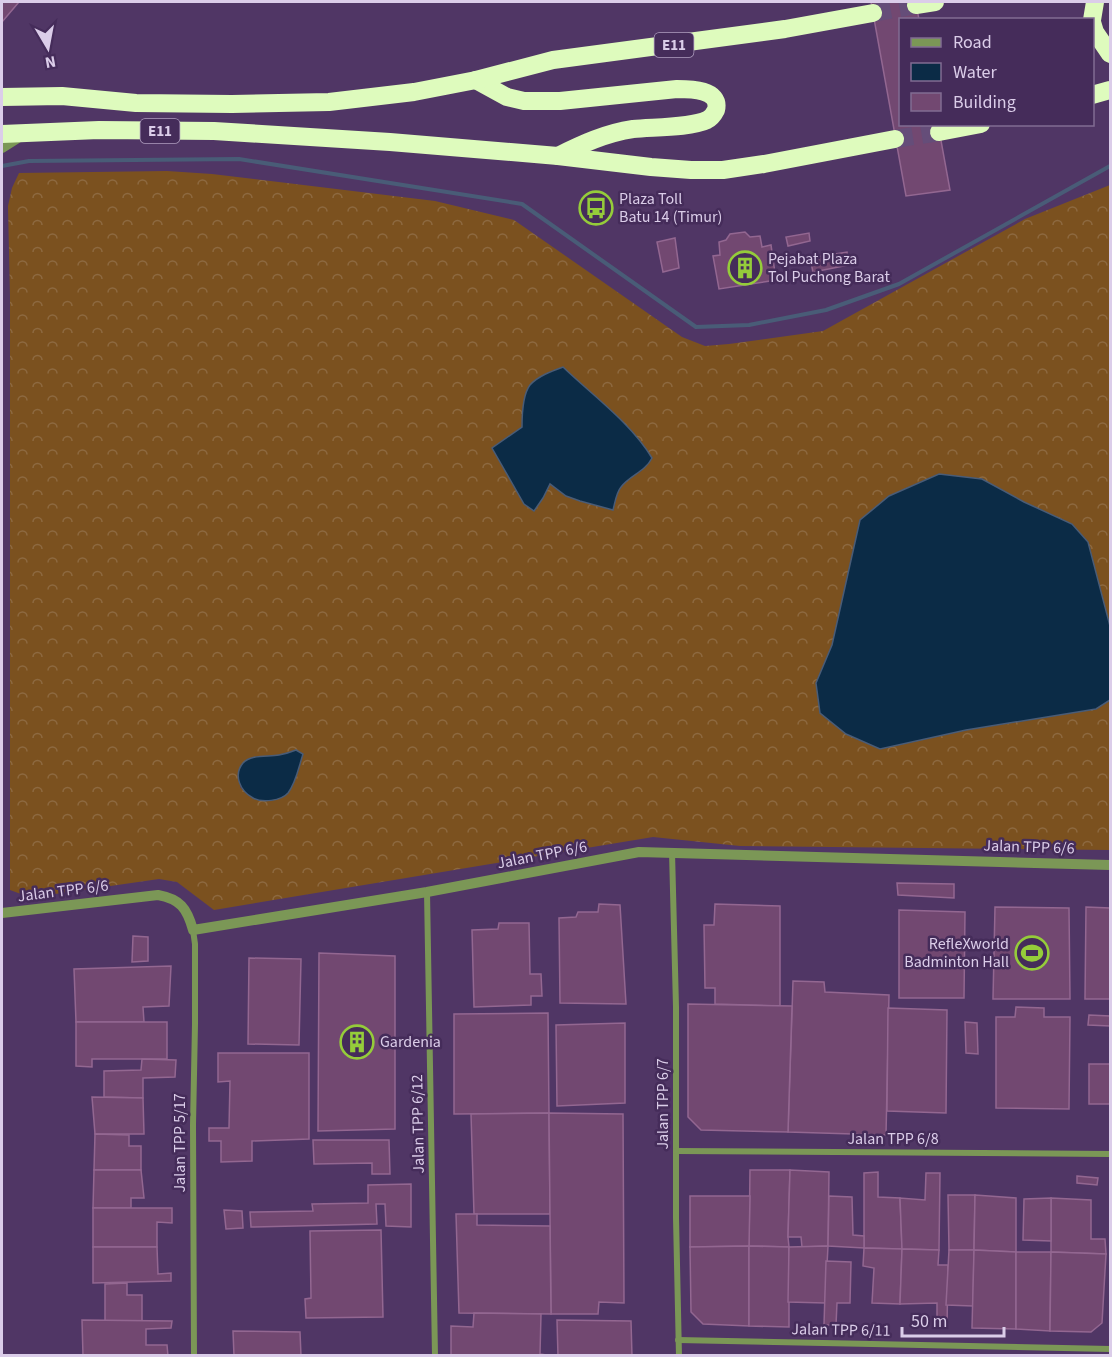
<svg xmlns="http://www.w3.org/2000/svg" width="1112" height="1357" font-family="'Source Sans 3',sans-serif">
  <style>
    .forest { fill: url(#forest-crowns); fill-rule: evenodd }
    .water { fill: #0b2b46; stroke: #495c77; stroke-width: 1.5 }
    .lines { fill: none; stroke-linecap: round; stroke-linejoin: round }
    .stream { stroke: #495c77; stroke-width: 4 }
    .building { fill: #724871; stroke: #936791; stroke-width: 1.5 }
    .motorway-tunnel { stroke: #654d79; stroke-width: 18; stroke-dasharray: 18 9; stroke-linecap: butt }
    .minor { stroke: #7b9756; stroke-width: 6 }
    .tertiary { stroke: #7b9756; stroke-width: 10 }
    .motorway { stroke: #defbbd; stroke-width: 18 }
    .labels { text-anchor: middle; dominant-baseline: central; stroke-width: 5; stroke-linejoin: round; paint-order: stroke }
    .shield { fill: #452c5a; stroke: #ae9dbe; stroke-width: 1.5 }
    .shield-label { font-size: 15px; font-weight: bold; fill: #dbcde9 }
    .poi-label { font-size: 16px; fill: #dbcde9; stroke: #452c5a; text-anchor: start }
    .street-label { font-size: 16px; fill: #dbcde9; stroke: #452c5a }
  </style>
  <defs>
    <pattern id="forest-crowns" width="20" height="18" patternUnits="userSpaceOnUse" patternTransform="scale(1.5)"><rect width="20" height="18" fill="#7b511f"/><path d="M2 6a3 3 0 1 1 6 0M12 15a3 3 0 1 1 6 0" fill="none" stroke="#8d6940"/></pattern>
  </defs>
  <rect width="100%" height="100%" fill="#503665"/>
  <!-- forest -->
  <path class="forest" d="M167,171L212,174L435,201L514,220L682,337L705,346L729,344L823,331L1025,219L1110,185V626L1088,542L1024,502L982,479L848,572L832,645L816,683L880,749L966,730L1096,709L1110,700V850L740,846L653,837L214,910L177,882L159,879L34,897L21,894L10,890V296L8,206L12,188L19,173ZM563,367C592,395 631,424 652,458L640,472L630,478L619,489L613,510L566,496L549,484L543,498L524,504L492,448L522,427ZM297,750L303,754L298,772L287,794C264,802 259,805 240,787L257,757L281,755Z"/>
  <!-- water -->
  <g class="water">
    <path d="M563,367C592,395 631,423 652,458C645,472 630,475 621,487C616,493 615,503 613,510L580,501L566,496L550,484L543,498L534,511L524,504L492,448L522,427C522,417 523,394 530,385C538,376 552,371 563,367Z"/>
    <path d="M939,474L982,479L1024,502L1072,524L1088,542L1110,626V700L1096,709L966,730L880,749L846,734L820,713L816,683L832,645L860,520L889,496Z"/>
    <path d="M296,750L303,754C299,766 296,783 288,793C281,801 262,803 253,798C240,791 233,775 243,763C251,754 268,757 279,755C285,754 291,752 296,750Z"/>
  </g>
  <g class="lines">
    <!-- stream -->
    <path class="stream" d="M2,166L29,161L239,159L522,204L696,327L749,325L826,310L899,284L1110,166"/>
  </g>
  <!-- building -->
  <g class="building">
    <path d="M2,2H19L2,22Z"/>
    <path d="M871,2H916L919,20H900V124H938L950,190L906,196Z"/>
    <path d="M745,232L750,237L760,236L762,247L771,245L776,280L719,289L713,256L720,255L719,242L726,240L730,234Z"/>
    <path d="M809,233L810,241L788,246L786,237Z"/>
    <path d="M675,238L679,268L663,272L657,242Z"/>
    <path d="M847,252L849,265L813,272L810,258Z"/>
    <path d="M897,883L954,884V898L898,895Z"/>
    <path d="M599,904L620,905L626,1004L560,1003L559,918L576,917L578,912H598Z"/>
    <path d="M715,904L780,906V1006L715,1004V988H705L704,925H714Z"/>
    <path d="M995,907L1069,908L1070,999H993Z"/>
    <path d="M1086,907L1110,908V999H1085Z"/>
    <path d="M899,910L965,912L964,998H899Z"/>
    <path d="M499,923H529L530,974H541L542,996H531V1005L474,1007L472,930L498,929Z"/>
    <path d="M133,936L148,937V961L132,962Z"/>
    <path d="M319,953L395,956V1129L318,1131Z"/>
    <path d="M249,958L301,959L299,1045L248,1044Z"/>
    <path d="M171,966L169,1006L143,1007L144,1022H76L74,969Z"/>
    <path d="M793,981L824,982L825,992L889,995L886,1135L788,1132Z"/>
    <path d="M688,1004L792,1006L788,1132L701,1130L688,1117Z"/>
    <path d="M1016,1007L1044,1008V1017H1070L1069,1109L996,1108V1017H1015Z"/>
    <path d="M888,1008L947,1010L946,1113L887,1111Z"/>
    <path d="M548,1013L549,1113L454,1114V1014Z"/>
    <path d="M1089,1015L1110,1016V1026L1088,1025Z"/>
    <path d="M76,1022H167V1059H92V1067L76,1066Z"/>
    <path d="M965,1022L977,1023L978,1054L966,1053Z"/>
    <path d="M625,1023V1103L557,1106L556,1025Z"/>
    <path d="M218,1053H309V1139L252,1141V1161L221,1162V1141H209V1128H229L230,1081L218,1082Z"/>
    <path d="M142,1059L176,1060L175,1077L143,1078V1098L104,1097V1071L141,1070Z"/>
    <rect x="1089" y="1064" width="21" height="40"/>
    <path d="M92,1097L143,1098L144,1134H95Z"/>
    <path d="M549,1113L550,1214H474L471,1114Z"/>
    <path d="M549,1113L623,1114L624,1303L599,1302L598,1314H551Z"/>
    <path d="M95,1134L129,1135V1146H141V1170H94Z"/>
    <path d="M313,1140H389L390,1174H372V1163L314,1164Z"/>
    <path d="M94,1170H141L144,1198H131V1208H93Z"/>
    <path d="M750,1170H790L788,1237L789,1247L749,1246Z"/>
    <path d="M790,1170L829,1172L828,1246L802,1247L801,1237H788Z"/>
    <path d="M878,1172V1197L900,1198L902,1249L864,1248V1173Z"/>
    <path d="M926,1173H940L939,1250L902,1249L900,1198L925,1200Z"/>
    <path d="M1077,1176L1098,1178L1097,1185L1077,1183Z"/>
    <path d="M411,1184V1227L386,1226L385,1204H376L377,1224L251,1227L250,1212L313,1211L312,1204L368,1203V1185Z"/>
    <path d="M948,1195H975L974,1250H949Z"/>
    <path d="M975,1195L1016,1198V1252L974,1250Z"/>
    <path d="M690,1196H750L749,1246L690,1247Z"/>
    <path d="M829,1196L852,1197L853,1235L864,1236V1248L828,1246Z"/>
    <path d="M1051,1198L1091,1200V1239H1105L1106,1254L1051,1252Z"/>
    <path d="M1051,1198V1241L1023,1240L1024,1199Z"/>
    <path d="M93,1208H172V1223L157,1222V1247H93Z"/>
    <path d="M224,1210L242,1211L243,1228L226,1229Z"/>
    <path d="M456,1214H477V1225L550,1226L551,1314L459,1313Z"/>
    <path d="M381,1230L383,1317L306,1318L305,1299L311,1298L310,1231Z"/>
    <path d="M749,1246V1326L703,1324L691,1312L690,1247Z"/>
    <path d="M749,1246L789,1247V1327L749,1326Z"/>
    <path d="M828,1246L825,1303L788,1302L789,1247Z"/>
    <path d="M93,1247H157L158,1274L171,1273V1281L93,1283Z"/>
    <path d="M864,1248L902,1249L900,1304L872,1303L874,1268L863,1266Z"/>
    <path d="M902,1249L939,1250L938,1265H948L947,1328H937V1303L900,1304Z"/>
    <path d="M949,1250H974L973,1306L946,1305Z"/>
    <path d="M974,1250L1016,1252V1329L972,1328Z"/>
    <path d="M1016,1252H1051L1050,1331L1016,1329Z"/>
    <path d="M1051,1252L1106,1254L1102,1323L1091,1332L1050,1331Z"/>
    <path d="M826,1261L851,1262L850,1303H837L836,1325H824Z"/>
    <path d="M127,1283V1295H142V1321H105V1284Z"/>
    <path d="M474,1313L541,1314L540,1354L553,1356H451V1326L473,1327Z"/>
    <path d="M82,1320L172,1321L171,1328L146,1329V1345H167L168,1356H83Z"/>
    <path d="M557,1320L631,1321L632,1356H558Z"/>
    <path d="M233,1331L300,1332L301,1356H234Z"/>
  </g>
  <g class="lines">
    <!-- motorway-tunnel -->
    <g class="motorway-tunnel">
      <path d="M873,13L916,5"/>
      <path d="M895,139L939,132"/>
    </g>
    <!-- minor -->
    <g class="minor">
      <path d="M672,852L676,1007V1218L679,1356"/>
      <path d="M427,892L435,1356"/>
      <path d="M193,930L195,944V1024L193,1125L194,1356"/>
      <path d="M676,1151L1110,1154"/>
      <path d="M678,1340L1110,1349"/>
    </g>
    <!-- tertiary -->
    <g class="tertiary">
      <path d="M2,148L21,136"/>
      <path d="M2,913L158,895C180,899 187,908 193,930L427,892L639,852L1110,865"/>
    </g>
    <!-- motorway -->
    <g class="motorway">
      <path d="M916,5L935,2"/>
      <path d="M1092,20L1095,2"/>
      <path d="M1092,22L1095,32L1110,54"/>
      <path d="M476,80L507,97L524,101H560L677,89C690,89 721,89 716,110C714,114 711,118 707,120C690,128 653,127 633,129C606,133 582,144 558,156"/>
      <path d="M1092,95L1110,90"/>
      <path d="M2,97L62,96L136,103L232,104L329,102L414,92L476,80L553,60L785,29L873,13"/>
      <path d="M939,132L981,124"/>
      <path d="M2,134L99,130L214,131L390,142L558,156L651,167L691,170H723L764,164L895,139"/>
    </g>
  </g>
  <!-- icons -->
  <defs>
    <g id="bus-ring" transform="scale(1.725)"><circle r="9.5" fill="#452c5a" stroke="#95cc3a" stroke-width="1.5"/><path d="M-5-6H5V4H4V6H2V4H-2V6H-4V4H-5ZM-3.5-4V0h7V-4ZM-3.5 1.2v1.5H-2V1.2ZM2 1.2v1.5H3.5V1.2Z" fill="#95cc3a"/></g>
    <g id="building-ring" transform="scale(1.725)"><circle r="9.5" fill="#452c5a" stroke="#95cc3a" stroke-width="1.5"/><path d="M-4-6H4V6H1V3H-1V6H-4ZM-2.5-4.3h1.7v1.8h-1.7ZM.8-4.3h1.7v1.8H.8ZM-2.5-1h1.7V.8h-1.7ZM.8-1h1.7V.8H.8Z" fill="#95cc3a"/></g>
    <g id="stadium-ring" transform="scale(1.725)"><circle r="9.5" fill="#452c5a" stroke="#95cc3a" stroke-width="1.5"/><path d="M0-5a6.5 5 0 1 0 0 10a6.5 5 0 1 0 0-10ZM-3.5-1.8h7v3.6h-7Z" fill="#95cc3a"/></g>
  </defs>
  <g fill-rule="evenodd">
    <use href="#bus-ring" x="596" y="208"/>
    <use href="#building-ring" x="745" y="268"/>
    <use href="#stadium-ring" x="1032" y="953"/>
    <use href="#building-ring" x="357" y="1042"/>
  </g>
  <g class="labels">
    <!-- shield labels -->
    <g class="shield">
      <rect x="654.5" y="33" width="39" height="24" rx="4.5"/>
      <rect x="140.5" y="119" width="39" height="24" rx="4.5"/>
    </g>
    <g class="shield-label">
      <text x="674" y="45">E11</text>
      <text x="160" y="131">E11</text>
    </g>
    <!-- poi labels -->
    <g class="poi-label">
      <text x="619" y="199">Plaza Toll<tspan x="619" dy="18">Batu 14 (Timur)</tspan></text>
      <text x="768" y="259">Pejabat Plaza<tspan x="768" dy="18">Tol Puchong Barat</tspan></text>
      <text x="1009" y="944" text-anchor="end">RefleXworld<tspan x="1009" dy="18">Badminton Hall</tspan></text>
      <text x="380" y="1042">Gardenia</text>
    </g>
    <!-- street labels -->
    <g class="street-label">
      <text transform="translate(1029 847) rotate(2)">Jalan TPP 6/6</text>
      <text transform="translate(542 855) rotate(-11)">Jalan TPP 6/6</text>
      <text transform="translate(63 891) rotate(-7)">Jalan TPP 6/6</text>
      <text transform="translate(663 1104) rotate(-90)">Jalan TPP 6/7</text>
      <text transform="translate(418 1124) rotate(-91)">Jalan TPP 6/12</text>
      <text x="893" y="1139">Jalan TPP 6/8</text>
      <text transform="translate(180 1143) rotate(-90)">Jalan TPP 5/17</text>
      <text transform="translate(841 1330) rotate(1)">Jalan TPP 6/11</text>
    </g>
  </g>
  <!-- border -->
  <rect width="1112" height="1357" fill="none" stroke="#dbcde9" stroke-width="6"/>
  <!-- legend -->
  <rect x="899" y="18" width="195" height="108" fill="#452c5a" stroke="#816c93" stroke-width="1.5"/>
  <rect x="911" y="38" width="30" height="9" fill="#7b9756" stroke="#816c93" stroke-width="1.5"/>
  <text x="953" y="48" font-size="18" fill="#dbcde9">Road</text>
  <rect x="911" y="63" width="30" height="18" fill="#0b2b46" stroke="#816c93" stroke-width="1.5"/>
  <text x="953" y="78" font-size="18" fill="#dbcde9">Water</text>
  <rect x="911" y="93" width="30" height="18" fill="#724871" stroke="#816c93" stroke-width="1.5"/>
  <text x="953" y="108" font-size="18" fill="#dbcde9">Building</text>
  <!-- north arrow -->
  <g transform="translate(48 48) rotate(170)" stroke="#452c5a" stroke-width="4.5" paint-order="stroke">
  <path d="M0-4.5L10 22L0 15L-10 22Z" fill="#dbcde9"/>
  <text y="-9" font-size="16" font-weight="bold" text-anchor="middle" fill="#dbcde9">N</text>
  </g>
  <!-- scale -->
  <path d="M902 1327v9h102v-9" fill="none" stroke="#dbcde9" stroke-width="3"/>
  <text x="911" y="1327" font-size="18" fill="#dbcde9" stroke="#452c5a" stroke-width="4.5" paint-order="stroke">50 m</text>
</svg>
